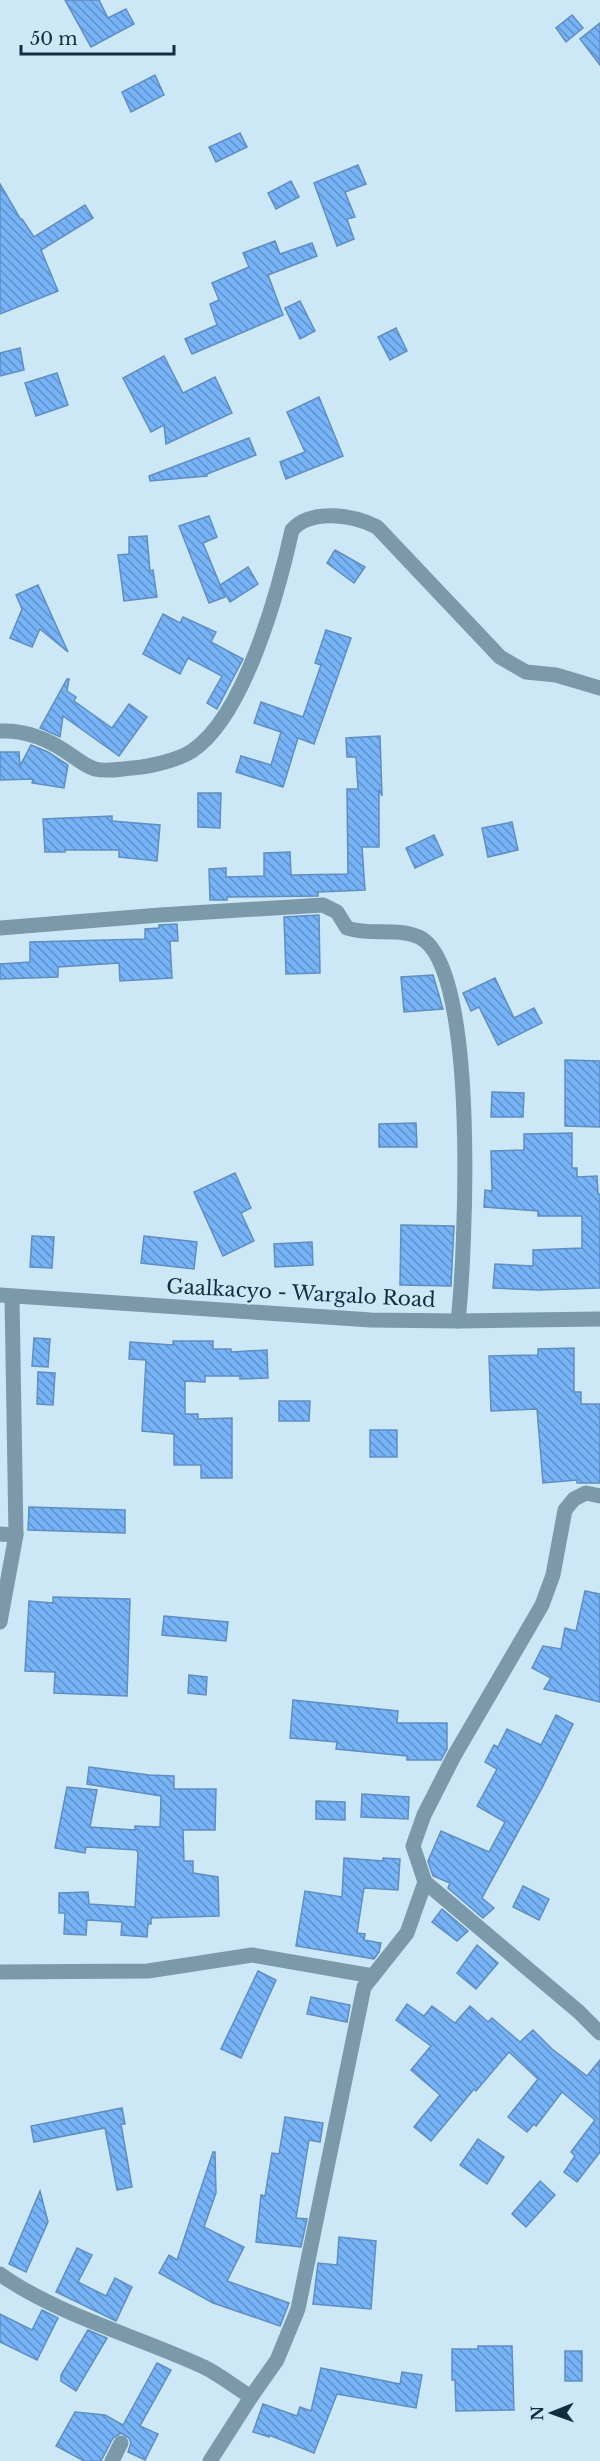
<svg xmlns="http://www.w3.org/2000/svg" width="600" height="2461" font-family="'Libre Baskerville',serif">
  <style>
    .building { fill: url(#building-back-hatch); stroke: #608ebf; stroke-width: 1.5 }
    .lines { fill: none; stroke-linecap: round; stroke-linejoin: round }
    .minor { stroke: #7c99a9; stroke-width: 15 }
    .labels { text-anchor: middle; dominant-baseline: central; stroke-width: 4.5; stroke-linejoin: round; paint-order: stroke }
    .street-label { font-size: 20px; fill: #102f3e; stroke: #cce8f7 }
  </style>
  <defs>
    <pattern id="building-back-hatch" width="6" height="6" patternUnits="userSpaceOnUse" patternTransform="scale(1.5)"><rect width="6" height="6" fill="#76b3f7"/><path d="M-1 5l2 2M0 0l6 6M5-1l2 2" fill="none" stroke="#5f92c9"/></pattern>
  </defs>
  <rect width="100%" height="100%" fill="#cce8f7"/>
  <!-- building -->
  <g class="building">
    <path d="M65,0H99L108,18L126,9L134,24L91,47Z"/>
    <path d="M572,15L583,28L566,42L556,28Z"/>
    <path d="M600,23V65L580,39Z"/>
    <path d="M155,75L164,95L131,112L122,92Z"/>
    <path d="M240,133L247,147L216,162L209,147Z"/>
    <path d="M358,165L366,184L345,192L355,217L347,219L354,239L337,246L314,183Z"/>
    <path d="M291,181L299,197L276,209L268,193Z"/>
    <path d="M0,184L21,220L22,219L34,237L85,205L93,218L41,250L58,291L0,314Z"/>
    <path d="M275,241L280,254L312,243L317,256L268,275L283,315L192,354L185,339L217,325L210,304L219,300L212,283L249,267L243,253Z"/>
    <path d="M300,301L315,331L300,339L285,308Z"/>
    <path d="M396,328L407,351L390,360L378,337Z"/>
    <path d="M20,348L24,370L0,376V353Z"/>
    <path d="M164,356L183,393L215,377L232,413L166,444L164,425L151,432L123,378Z"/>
    <path d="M57,373L68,405L36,416L25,383Z"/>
    <path d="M319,397L343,456L286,479L280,462L305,452L287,412Z"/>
    <path d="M249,438L256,455L207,474V476L150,481L149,476Z"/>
    <path d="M209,516L217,537L203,543L225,597L209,603L179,526Z"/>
    <path d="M147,536L150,571L153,570L157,597L124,601L118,555L129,554V537Z"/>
    <path d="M335,550L365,567L354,583L327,563Z"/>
    <path d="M248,567L258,584L230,602L220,585Z"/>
    <path d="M38,585L68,652L40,629L32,647L10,638L22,609L16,595Z"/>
    <path d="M163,614L180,623L183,617L216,632L211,642L243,659L217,709L207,703L222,676L188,658L180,674L143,654Z"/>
    <path d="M326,630L351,638L314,744L298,738L283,787L236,772L241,756L271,765L281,732L254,723L261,702L303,717L321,665L315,663Z"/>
    <path d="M67,679H69L67,691L76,697L74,701L112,728L129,704L147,717L119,756L63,716L60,737L40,728Z"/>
    <path d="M380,736L382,796L379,789V847H362L365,890L318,892V896L227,897V900H210L209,869L226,868V877L264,876V853L290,852L291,875L348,874L347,789H358L356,757H347L346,738Z"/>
    <path d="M31,745L48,752L68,765L64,788L32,783L33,779L0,780V752H19L20,766Z"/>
    <path d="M198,793H221L220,828L198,827Z"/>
    <path d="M112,816V821L160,825L157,861L119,857V850H65V852H45L43,819Z"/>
    <path d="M512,822L518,850L488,857L482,828Z"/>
    <path d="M434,835L443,855L415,868L406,848Z"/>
    <path d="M319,915L320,973L286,974L284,917Z"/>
    <path d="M177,924L178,941H170L172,978L120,981L119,963L58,967V977L0,979V964L30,962V942L145,939V929L159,928V925Z"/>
    <path d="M433,975L443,1009L404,1012L401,977Z"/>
    <path d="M495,978L514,1018L534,1008L542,1023L498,1045L479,1007L471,1011L463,993Z"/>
    <path d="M565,1060L600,1061V1127L565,1126Z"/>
    <path d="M492,1092L524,1093L523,1117H491Z"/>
    <path d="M416,1123L417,1147H379V1124Z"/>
    <path d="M572,1133V1168H577V1177L597,1176L598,1194H600V1288L539,1290L493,1288L495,1264L533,1266V1250L582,1248V1216H538V1211L484,1207L485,1190L492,1191L491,1151L524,1150V1134Z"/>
    <path d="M235,1173L251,1208L241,1213L254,1241L223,1256L194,1192Z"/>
    <path d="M401,1225L454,1226L451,1286L400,1285Z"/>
    <path d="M32,1236L54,1237L52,1268L30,1267Z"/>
    <path d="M144,1236L197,1242L194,1269L141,1263Z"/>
    <path d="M312,1242L313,1265L275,1267L274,1244Z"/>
    <path d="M34,1338L50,1339L48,1367L32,1366Z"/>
    <path d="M173,1341H213V1349H231V1352L267,1350L268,1378L240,1379V1376H205V1382L185,1381V1414H198V1419L232,1418V1478H201V1465H174V1434L142,1431L146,1360L129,1359L130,1342L173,1345Z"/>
    <path d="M574,1348V1392H581V1404H600V1483H577V1480L543,1483L537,1409L491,1411L489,1356L538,1355V1349Z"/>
    <path d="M38,1372L55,1373L53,1405L37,1404Z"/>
    <path d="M279,1401H310L309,1421H279Z"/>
    <rect x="370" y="1430" width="27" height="27"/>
    <path d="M29,1507L125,1510V1533L28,1530Z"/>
    <path d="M585,1591L600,1594V1702L544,1689L551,1678L532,1668L543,1646L561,1649L565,1628L576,1631Z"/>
    <path d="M53,1597L130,1599L127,1696L54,1693L55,1672L25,1671L29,1601L53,1603Z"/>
    <path d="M164,1616L228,1622L226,1641L162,1635Z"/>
    <path d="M189,1675L207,1677L206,1695L188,1693Z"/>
    <path d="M293,1700L398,1711L397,1723H447V1749L441,1760H407V1756L336,1749L337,1742L290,1738Z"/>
    <path d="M556,1715L573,1724L542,1788L482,1898L494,1908L483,1918L448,1888L450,1883L433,1876L428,1861L441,1831L489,1852L505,1822L477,1806L497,1769L485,1762L494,1745L498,1747L507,1729L541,1745Z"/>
    <path d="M89,1767L149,1775L174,1776V1789H216L215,1830H183L184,1861H193V1873L218,1877L219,1916L151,1918V1924H148L147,1937L121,1935L122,1922L87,1920L86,1935L64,1934L65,1913H59V1893L88,1892L89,1904L135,1907L138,1854L137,1850L86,1847L85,1853L55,1848L67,1787L97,1790L90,1827L135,1830V1826L160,1827L161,1796L87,1784Z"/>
    <path d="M362,1794L409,1797L408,1819L361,1817Z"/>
    <path d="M316,1801L345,1802V1820L316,1819Z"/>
    <path d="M344,1858L383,1861V1858L400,1859L398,1890L364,1888L357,1933L365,1934L364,1940L381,1943L379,1952L374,1959L296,1946L305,1891L342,1897Z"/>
    <path d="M523,1886L549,1899L539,1920L513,1907Z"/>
    <path d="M442,1909L468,1931L457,1941L432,1922Z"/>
    <path d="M477,1945L498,1963L476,1989L457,1973Z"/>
    <path d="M258,1971L276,1980L241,2058L221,2049Z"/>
    <path d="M311,1997L350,2005L347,2022L307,2014Z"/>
    <path d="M407,2004L424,2016L432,2006L455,2023L470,2006L488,2022L492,2018L520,2042L533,2030L552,2049L587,2076L600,2060V2152L577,2182L564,2172L575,2156L571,2152L595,2120L562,2092L536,2126L534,2124L527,2132L508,2117L538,2079L509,2052L476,2091L474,2089L431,2141L414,2127L440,2095L411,2070L431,2046L396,2020Z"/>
    <path d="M122,2108L125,2124H121L132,2187L117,2190L105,2128L34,2142L31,2126Z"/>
    <path d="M285,2117L323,2123L320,2142L309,2140L296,2218L307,2219L301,2247L256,2242L261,2195L265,2196L272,2153L279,2154Z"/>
    <path d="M478,2139L504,2157L487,2184L460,2165Z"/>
    <path d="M213,2152H215L216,2193L204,2227L244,2247L227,2281L289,2303L280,2326L213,2303L159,2273L169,2255L177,2260Z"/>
    <path d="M540,2181L555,2195L526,2227L512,2214Z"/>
    <path d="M40,2191L48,2222L26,2272L9,2264Z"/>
    <path d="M339,2237L376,2241L371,2309L313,2304L318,2263L337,2265Z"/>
    <path d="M77,2248L92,2255L78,2282L106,2296L115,2278L132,2287L116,2321L56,2292Z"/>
    <path d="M42,2310L58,2318L37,2360L0,2342V2314L32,2330Z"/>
    <path d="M88,2330L107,2338L76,2391L61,2381V2375Z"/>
    <path d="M478,2346H512L514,2410L456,2411L455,2380H452V2349H478Z"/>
    <rect x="565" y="2351" width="17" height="30"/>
    <path d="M157,2363L171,2370L140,2426L158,2434L145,2460L128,2452L131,2443L129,2438L121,2433L113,2438L101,2461H84L56,2446L75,2412L105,2415L123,2425Z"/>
    <path d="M321,2368L400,2384L402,2372L422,2375L416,2408L337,2394L314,2453L269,2435V2437L253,2432L263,2404L297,2416L300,2407L311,2411Z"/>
  </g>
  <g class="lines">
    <!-- minor -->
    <g class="minor">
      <path d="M0,731C24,730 48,739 68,753C77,759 85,766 95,769C107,772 120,769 132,768C149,767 178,760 192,751C245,716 279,589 292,530C311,508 354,515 377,527L500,657L526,672L556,675L600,688"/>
      <path d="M0,928L160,915L323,905L337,912L347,928C370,936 397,927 419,937C480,965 465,1259 458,1321"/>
      <path d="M0,1295L371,1320L458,1321L600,1319"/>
      <path d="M0,1534L16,1535"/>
      <path d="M0,1622L16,1535L12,1297"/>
      <path d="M425,1882L579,2012L600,2033"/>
      <path d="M0,1972L148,1971L252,1955L373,1976"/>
      <path d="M0,2274C57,2315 140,2337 204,2367C220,2375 235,2387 251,2397"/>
      <path d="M112,2461L121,2443"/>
      <path d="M210,2461L251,2397L277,2360L298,2309L364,1987L407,1933L425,1882L413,1846L424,1815L454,1756L542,1605L553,1575L565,1510L574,1499L586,1493L600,1496"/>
    </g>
  </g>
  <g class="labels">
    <!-- street labels -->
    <g class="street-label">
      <text transform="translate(301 1293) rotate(3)">Gaalkacyo - Wargalo Road</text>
    </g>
  </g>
  <!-- north arrow -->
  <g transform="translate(552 2413) rotate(269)" stroke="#cce8f7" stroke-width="4.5" paint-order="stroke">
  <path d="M0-4.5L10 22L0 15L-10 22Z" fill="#102f3e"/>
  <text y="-9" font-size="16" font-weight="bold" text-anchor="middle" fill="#102f3e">N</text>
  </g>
  <!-- scale -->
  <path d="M21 45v9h153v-9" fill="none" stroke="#102f3e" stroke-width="3"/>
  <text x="30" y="45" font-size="18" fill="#102f3e" stroke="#cce8f7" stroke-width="4.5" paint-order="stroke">50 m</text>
</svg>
